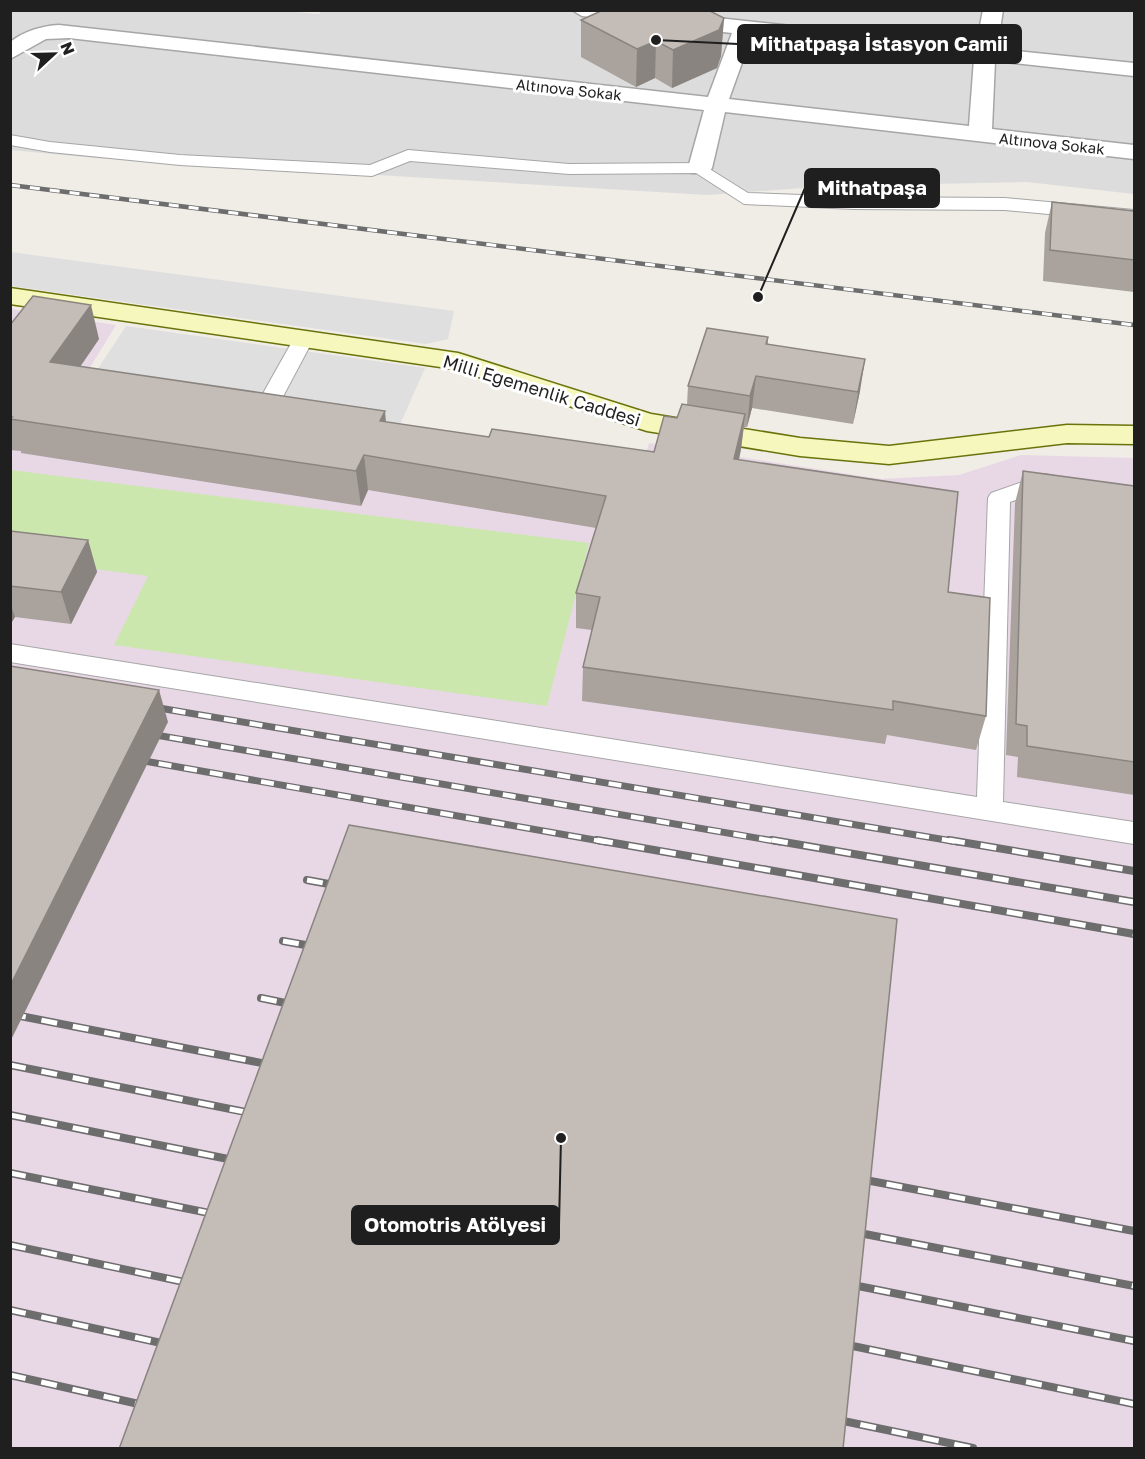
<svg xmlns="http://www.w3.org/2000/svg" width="1145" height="1459" font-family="'Golos Text',sans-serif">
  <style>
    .residential { fill: #dddcdc }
    .industrial { fill: #e8d8e6 }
    .grass { fill: #cbe7ae }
    .parking { fill: #dfdfdf }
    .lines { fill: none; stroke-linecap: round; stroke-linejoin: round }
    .service-casing { stroke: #a6a6a6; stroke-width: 2 }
    .minor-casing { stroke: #a6a6a6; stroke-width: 3 }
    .secondary-casing { stroke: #69730a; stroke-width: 3 }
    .service { fill: #fff; fill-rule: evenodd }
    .minor { fill: #fff; fill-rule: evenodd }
    .secondary { fill: #f5f7bd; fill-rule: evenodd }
    .rail-far2-casing { stroke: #6d6d6d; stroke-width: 4.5 }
    .rail-far1-casing { stroke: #6d6d6d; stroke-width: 7 }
    .rail-casing { stroke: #6d6d6d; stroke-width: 8 }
    .rail-far2 { stroke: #fff; stroke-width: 3; stroke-dasharray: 10; stroke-linecap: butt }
    .rail-far1 { stroke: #fff; stroke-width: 4.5; stroke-dasharray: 13; stroke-linecap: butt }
    .rail { stroke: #fff; stroke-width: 5; stroke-dasharray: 16; stroke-linecap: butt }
    .wall { fill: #a9a29d }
    .shaded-wall { fill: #89847f }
    .building { fill: #c4bcb6; stroke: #89847f; stroke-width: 1.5 }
    .labels { text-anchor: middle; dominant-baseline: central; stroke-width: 6; stroke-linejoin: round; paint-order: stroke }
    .far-street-label { font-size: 15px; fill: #1f1f1f; stroke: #fff }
    .street-label { font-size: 18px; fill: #1f1f1f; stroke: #fff }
    .leader { fill: none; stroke: #1f1f1f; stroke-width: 2 }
    .callout-dot { fill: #1f1f1f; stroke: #fff; stroke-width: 2 }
    .callout { fill: #1f1f1f; stroke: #1f1f1f; stroke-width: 2 }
    .callout-label { font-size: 20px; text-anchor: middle; font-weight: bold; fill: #fff }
  </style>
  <rect width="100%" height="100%" fill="#f0ece6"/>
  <!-- residential -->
  <path class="residential" d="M269,10L319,14L322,10L1134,11V194L1027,182L830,186L707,195L95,158L11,150L10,11Z"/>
  <!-- industrial -->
  <path class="industrial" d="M11,309L116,325L75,392L638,477L649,443L881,479L959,475L1021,455L1134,458V1448H11Z"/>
  <!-- grass -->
  <path class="grass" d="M11,470L589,543L547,706L114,645L148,576L11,558Z"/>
  <!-- parking -->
  <g class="parking">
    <path d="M11,252L77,261L454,311L448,339L426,344L11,286Z"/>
    <path d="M126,326L425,368L395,436L84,390Z"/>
  </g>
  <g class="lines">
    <!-- service casing -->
    <g class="service-casing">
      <g id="service">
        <path d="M10,135L50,142L180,155L370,165L408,150L569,164L700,163L748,193L854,197L1005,198L1134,210V222L1005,210L854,209L744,204L696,173L569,174L410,161L372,176L180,165L50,152L10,145Z"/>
        <path d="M303,334L310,336L313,340L279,404L276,409H260L257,404L293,340L296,336Z"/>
        <path d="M1045,474L1059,477L1062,482L1059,487L1046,489L1010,502L1003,802L1134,822V844L10,662V644L977,797L988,498L991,493Z"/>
      </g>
    </g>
    <!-- minor casing -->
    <g class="minor-casing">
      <path id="minor" d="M572,10H644L976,46L983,10H1003L997,49L1134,63V76L995,61L992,129L1134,145V159L725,112L712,168L708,173H692L688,168L704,110L69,38L46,39L10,59V42C25,31 41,26 59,25L708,97L732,33L582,16ZM752,35L974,59L969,126L729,99Z"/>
    </g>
    <!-- secondary casing -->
    <g class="secondary-casing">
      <path id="secondary" d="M10,288L458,353L651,414L800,438L889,446L1067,425L1134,426V444L1067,443L889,464L800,456L647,431L454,369L10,304Z"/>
    </g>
    <!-- service -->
    <use href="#service" class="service"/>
    <!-- minor -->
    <use href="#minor" class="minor"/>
    <!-- secondary -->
    <use href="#secondary" class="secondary"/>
    <!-- rail-far2 casing -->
    <g class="rail-far2-casing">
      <path id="rail-far2" d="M10,185L1134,325"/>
    </g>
    <!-- rail-far1 casing -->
    <g class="rail-far1-casing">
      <g id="rail-far1">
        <path d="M147,706L958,842"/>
        <path d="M144,733L780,842"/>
        <path d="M133,759L606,842"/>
      </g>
    </g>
    <!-- rail casing -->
    <g class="rail-casing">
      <g id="rail">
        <path d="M597,840L1134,934"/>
        <path d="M772,840L1134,902"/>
        <path d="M949,840L1134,871"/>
        <path d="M307,880L345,887"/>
        <path d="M283,941L322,948"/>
        <path d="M261,998L300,1006"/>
        <path d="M10,1014L277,1066"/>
        <path d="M10,1065L260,1115"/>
        <path d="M10,1115L243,1162"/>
        <path d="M10,1173L224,1216"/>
        <path d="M855,1178L1134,1231"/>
        <path d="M849,1231L1134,1286"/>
        <path d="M10,1245L198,1285"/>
        <path d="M843,1283L1134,1341"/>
        <path d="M10,1310L175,1346"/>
        <path d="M838,1343L1134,1404"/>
        <path d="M10,1375L152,1407"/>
        <path d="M829,1418L973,1448"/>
      </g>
    </g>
    <!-- rail-far2 -->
    <use href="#rail-far2" class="rail-far2"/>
    <!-- rail-far1 -->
    <use href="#rail-far1" class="rail-far1"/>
    <!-- rail -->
    <use href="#rail" class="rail"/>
  </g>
  <!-- wall -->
  <g class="wall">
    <path d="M724,18L721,56L717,68L672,88L655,78L636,87L581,57V20Z"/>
    <path d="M1052,202L1134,211V292L1043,281L1045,233Z"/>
    <path d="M10,325L99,339L80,367L386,422L489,437L654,452L687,405L688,386L768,337V345L860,391L853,424L752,408L747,427H744L741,449L739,460L948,592L986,716L976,750L887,735L885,744L582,701L583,667L592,630L576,628V593L596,528L368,490L361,506L21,453V451L10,450Z"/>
    <path d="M1023,471L1134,486V795L1017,777L1018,757L1006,755L1015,503Z"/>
    <path d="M10,531L88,540L97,572L71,624L15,617L10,625Z"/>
  </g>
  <!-- shaded-wall -->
  <g class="shaded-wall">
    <path d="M724,18L721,56L717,68L672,88L673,50Z"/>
    <path d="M656,41L655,78L636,87L637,49Z"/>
    <path d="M91,305L99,339L60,396L50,362Z"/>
    <path d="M865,359L860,391L853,424L858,392Z"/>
    <path d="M756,376L752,408L747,427L750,396Z"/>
    <path d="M385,411L388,445L380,421Z"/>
    <path d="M745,414L741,449L731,494L734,459Z"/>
    <path d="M364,455L368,490L361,506L356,471Z"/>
    <path d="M88,540L97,572L71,624L61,592Z"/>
    <path d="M10,603L15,617L10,625Z"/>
    <path d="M159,690L168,722L10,1042V986Z"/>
  </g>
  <!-- building -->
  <g class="building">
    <path d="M603,10H708L724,18L719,30L673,50L656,41L637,49L581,20Z"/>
    <path d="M1052,202L1134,211V260L1050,250Z"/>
    <path d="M33,296L91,305L50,362L385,411L380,421L489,437L492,429L654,452L664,416L677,418L682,404L745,414L734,459L958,492L948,592L990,598L986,716L893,701V710L583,667L600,597L576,593L606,496L364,455L356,471L10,419L12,417H10V325Z"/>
    <path d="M707,328L768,337L766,344L865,359L858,392L756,376L750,396L688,386Z"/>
    <path d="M1023,471L1134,486V762L1027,746V726L1016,724Z"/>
    <path d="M10,531L88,540L61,592L10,586Z"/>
    <path d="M10,666L159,690L10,986Z"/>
    <path d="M349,825L897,919L843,1449H119Z"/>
  </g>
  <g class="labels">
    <!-- far-street labels -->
    <g class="far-street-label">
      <text transform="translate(569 89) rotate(6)">Altınova Sokak</text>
      <text transform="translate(1052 143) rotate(6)">Altınova Sokak</text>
    </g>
    <!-- street labels -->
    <g class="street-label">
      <text transform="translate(542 390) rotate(17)">Milli Egemenlik Caddesi</text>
    </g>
  </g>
  <!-- callouts -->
  <path class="leader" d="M656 40L738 44M758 297L805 188M561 1138L559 1225"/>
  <g class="callout-dot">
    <circle cx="656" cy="40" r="6"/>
    <circle cx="758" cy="297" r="6"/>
    <circle cx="561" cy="1138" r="6"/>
  </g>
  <g class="callout">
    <rect x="738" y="25" width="283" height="38" rx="6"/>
    <rect x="805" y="169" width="134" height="38" rx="6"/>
    <rect x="352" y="1206" width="207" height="38" rx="6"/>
  </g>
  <g class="callout-label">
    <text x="879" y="51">Mithatpaşa İstasyon Camii</text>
    <text x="872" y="195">Mithatpaşa</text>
    <text x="455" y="1232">Otomotris Atölyesi</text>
  </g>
  <!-- border -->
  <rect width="1145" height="1459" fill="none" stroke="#1f1f1f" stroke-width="24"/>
  <!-- north arrow -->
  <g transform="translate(54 54) rotate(68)" stroke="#ffffff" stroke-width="4.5" paint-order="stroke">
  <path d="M0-4.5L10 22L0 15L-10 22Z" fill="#1f1f1f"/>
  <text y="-9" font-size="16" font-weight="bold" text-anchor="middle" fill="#1f1f1f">N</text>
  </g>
</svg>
